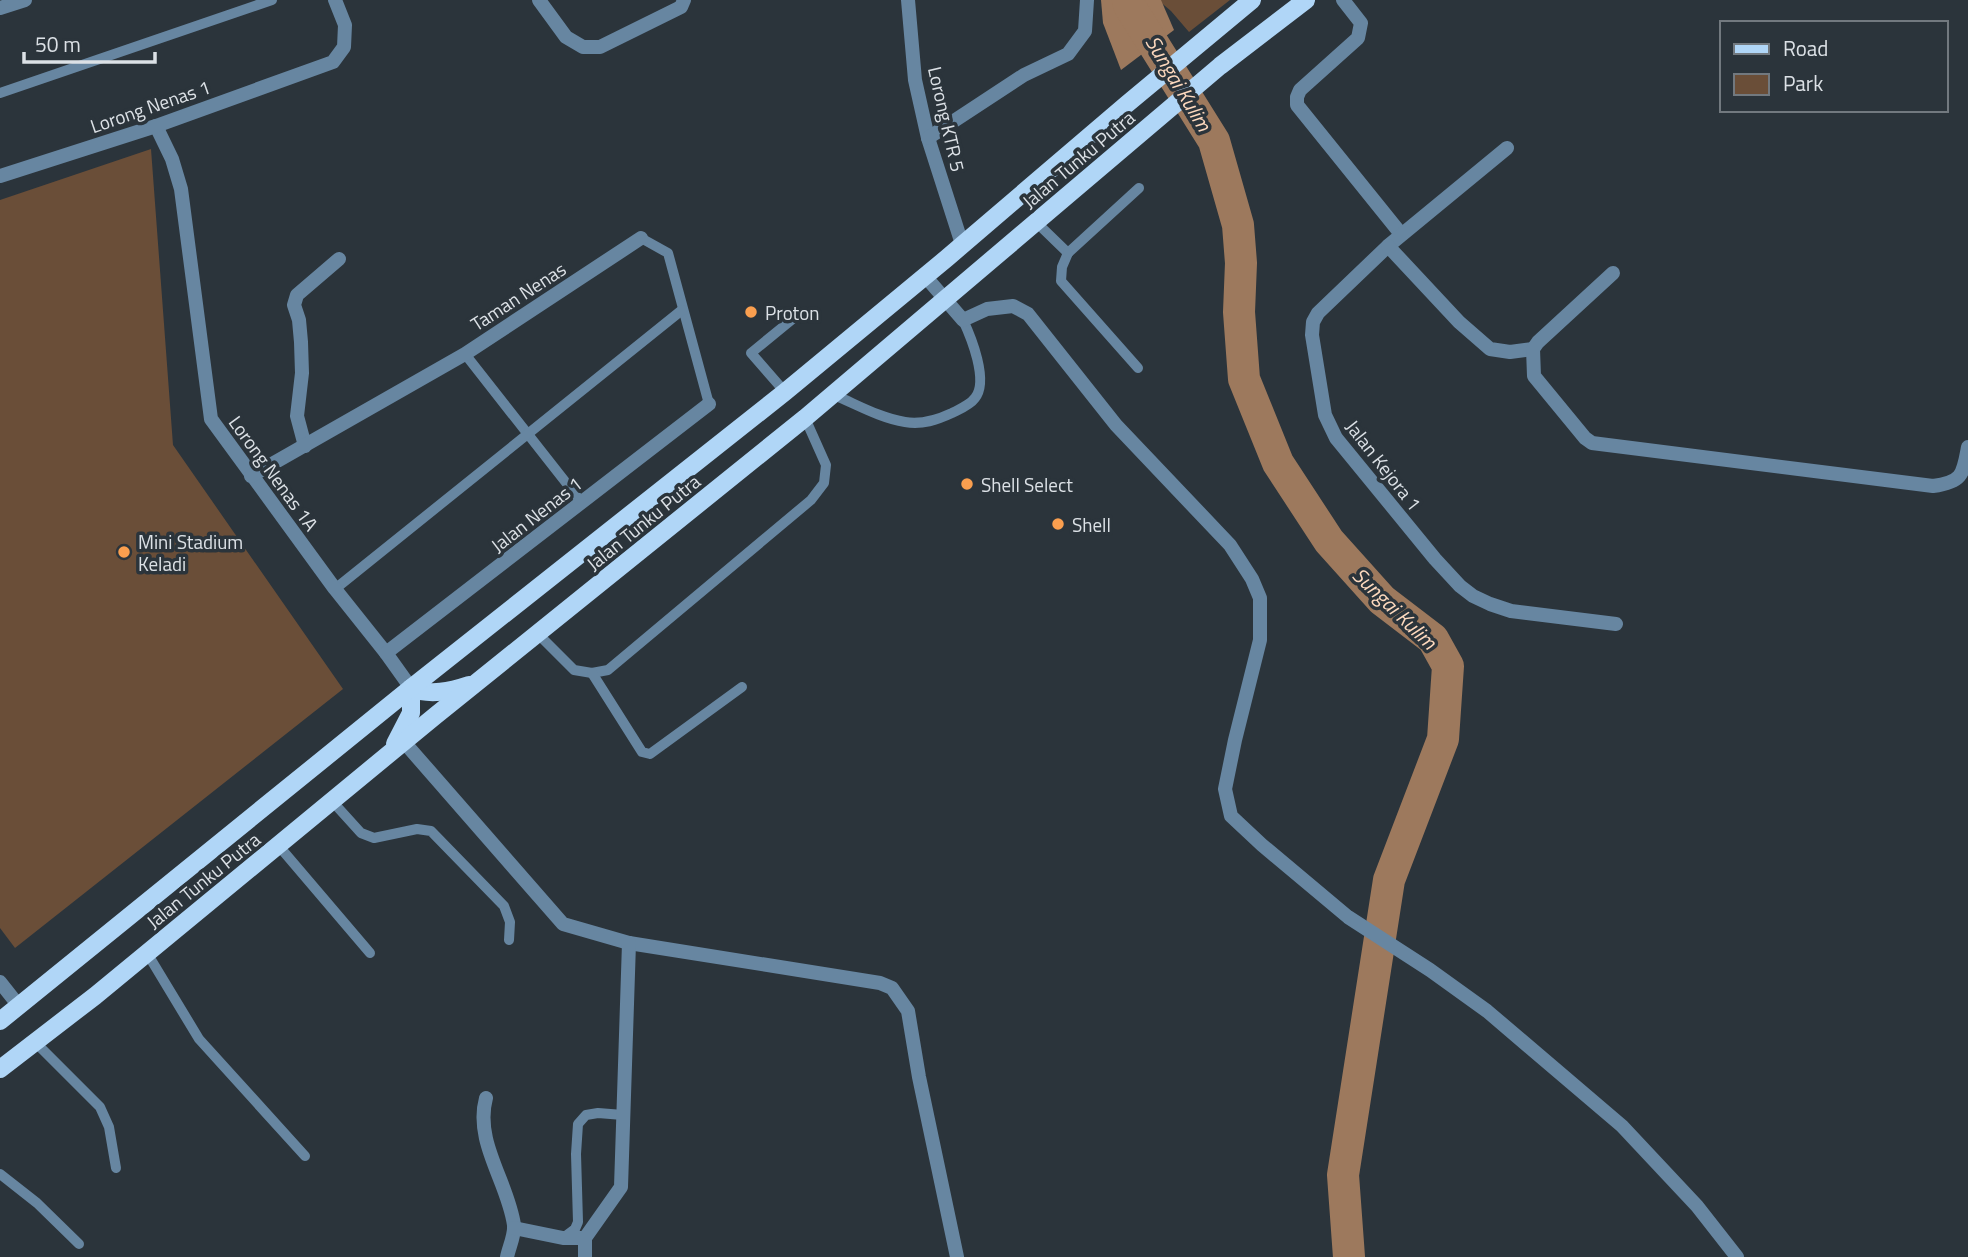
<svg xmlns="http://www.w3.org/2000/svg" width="1968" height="1257" font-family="'Titillium Web',sans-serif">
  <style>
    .green { fill: #6a4e38 }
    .water { fill: #9d795d }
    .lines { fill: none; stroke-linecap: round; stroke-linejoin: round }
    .river { stroke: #9d795d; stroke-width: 32 }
    .service { stroke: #6786a1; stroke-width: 10 }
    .minor { stroke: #6786a1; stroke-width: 14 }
    .primary { stroke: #b0d6f7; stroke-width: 18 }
    .poi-dot { fill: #fa9f4f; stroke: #2b343b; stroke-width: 2.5 }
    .labels { text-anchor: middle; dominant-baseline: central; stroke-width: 7; stroke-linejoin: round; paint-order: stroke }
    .street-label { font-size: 19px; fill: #dce1e6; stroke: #2b343b }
    .poi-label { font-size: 19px; fill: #dce1e6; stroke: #2b343b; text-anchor: start }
    .water-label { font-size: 21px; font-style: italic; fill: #fdd9be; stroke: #2b343b }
  </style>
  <rect width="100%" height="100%" fill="#2b343b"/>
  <!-- green -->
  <g class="green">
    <path d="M1158,0H1230L1189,32L1171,11Z"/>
    <path d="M151,149L173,445L343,689L15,948L0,928V200Z"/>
  </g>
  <!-- water -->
  <path class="water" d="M1101,0H1161L1174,30L1121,70L1103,23Z"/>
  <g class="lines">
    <!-- river -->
    <path class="river" d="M1128,0L1129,5L1214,141L1238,225L1241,263L1239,312L1244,379L1278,463L1329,541L1382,600L1433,639L1448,666L1443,739L1389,880L1343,1175L1349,1257"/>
    <!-- service -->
    <g class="service">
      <path d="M0,93L272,0"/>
      <path d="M1036,222L1068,253L1062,267L1061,281L1138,368"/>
      <path d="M641,238L668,253L709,404"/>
      <path d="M1068,253L1139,188"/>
      <path d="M465,354L582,503"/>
      <path d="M785,392L751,353L800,313"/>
      <path d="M834,395C856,404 880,418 905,422C922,425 937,420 952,413C960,409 970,405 975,398C989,381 971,337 963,320"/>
      <path d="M335,589L682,310"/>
      <path d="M538,634L574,670L592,673L608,670L811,500L824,483L826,465L805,418"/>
      <path d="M592,673L642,752L650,754L742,687"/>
      <path d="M332,801L361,833L374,838L417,829L431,831L504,906L510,922L509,940"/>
      <path d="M278,845L370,953"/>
      <path d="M147,953L199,1039L305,1156"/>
      <path d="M35,1042L100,1107L109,1127L116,1168"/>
      <path d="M0,1174L37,1203L79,1244"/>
      <path d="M563,1238L575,1229L578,1222L576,1154L578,1124L586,1115L598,1113L623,1115"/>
    </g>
    <!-- minor -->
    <g class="minor">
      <path d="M539,0L566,37L583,47H600L681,7L684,0"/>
      <path d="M908,0L915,80L928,138L962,244"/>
      <path d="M1343,0L1361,23L1358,38L1300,90L1297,97V105L1401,234"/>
      <path d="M0,8L25,0"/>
      <path d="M156,126L172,159L181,189L211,419L335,589L386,653L411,688"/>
      <path d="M928,138L1024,75L1068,54L1085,31L1087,0"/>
      <path d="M1507,148L1388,246L1318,313L1313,322L1312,335L1325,415L1336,438L1435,559L1460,586L1473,596L1490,604L1511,611L1616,624"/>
      <path d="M0,176L156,126L333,62L344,47L345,25L335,0"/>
      <path d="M1388,246L1459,322L1490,349L1510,352L1533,349"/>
      <path d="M1613,273L1538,342L1533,349L1534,376L1585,438L1592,443L1933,486C1963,482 1963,474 1968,447"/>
      <path d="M925,276L963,320L987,309L1013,306L1028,314L1116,425L1230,545L1252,579L1260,598V640L1235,740L1225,789L1231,816L1262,845L1348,917L1430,970L1487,1011L1622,1126L1697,1206L1737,1257"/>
      <path d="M305,446L297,416L302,373L301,342L299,320L294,305L297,295L339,259"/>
      <path d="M251,476L465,354L641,238"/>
      <path d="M386,653L709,404"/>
      <path d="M404,742L563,924L629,943L880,983L892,988L908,1011L919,1077L957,1257"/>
      <path d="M0,982L19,1006"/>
      <path d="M486,1098C474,1142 508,1182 514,1225C515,1235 509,1247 507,1257"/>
      <path d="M514,1228L563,1238H585"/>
      <path d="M585,1257V1238L621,1187L629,943"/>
    </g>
    <!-- primary -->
    <g class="primary">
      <path d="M411,688C430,696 451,691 469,685"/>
      <path d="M395,744L411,713V688"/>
      <path d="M0,1021L411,688L785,392L947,258L1127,104L1252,0"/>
      <path d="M0,1069L95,996L435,716L805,418L1220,66L1306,0"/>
    </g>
  </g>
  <!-- markers -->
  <g class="poi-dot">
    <circle cx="751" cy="312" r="7"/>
    <circle cx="967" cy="484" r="7"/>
    <circle cx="1058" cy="524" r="7"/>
    <circle cx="124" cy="552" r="7"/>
  </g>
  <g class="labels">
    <!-- street labels -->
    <g class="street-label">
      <text transform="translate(150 106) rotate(-19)">Lorong Nenas 1</text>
      <text transform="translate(947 119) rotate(77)">Lorong KTR 5</text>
      <text transform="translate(1078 159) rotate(-40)">Jalan Tunku Putra</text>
      <text transform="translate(518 296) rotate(-33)">Taman Nenas</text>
      <text transform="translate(1384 465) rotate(52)">Jalan Kejora 1</text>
      <text transform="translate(274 473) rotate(54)">Lorong Nenas 1A</text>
      <text transform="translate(536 514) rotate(-38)">Jalan Nenas 1</text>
      <text transform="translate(643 522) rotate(-39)">Jalan Tunku Putra</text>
      <text transform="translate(203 880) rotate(-39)">Jalan Tunku Putra</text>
    </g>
    <!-- poi labels -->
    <g class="poi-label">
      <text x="765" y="312">Proton</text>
      <text x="981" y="484">Shell Select</text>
      <text x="1072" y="524">Shell</text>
      <text x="138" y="541">Mini Stadium<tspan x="138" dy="22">Keladi</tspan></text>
    </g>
    <!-- water labels -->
    <g class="water-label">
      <text transform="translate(1179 83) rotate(59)">Sungai Kulim</text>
      <text transform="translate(1395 608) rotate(44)">Sungai Kulim</text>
    </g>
  </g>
  <!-- legend -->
  <rect x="1720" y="21" width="228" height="91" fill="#2b343b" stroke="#72797f" stroke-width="2"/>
  <rect x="1734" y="44" width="35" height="10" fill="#b0d6f7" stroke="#72797f" stroke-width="2"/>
  <text x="1783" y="56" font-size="21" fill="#dce1e6">Road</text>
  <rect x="1734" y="74" width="35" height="21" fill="#6a4e38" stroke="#72797f" stroke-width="2"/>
  <text x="1783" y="91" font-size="21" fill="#dce1e6">Park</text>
  <!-- scale -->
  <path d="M24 52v10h131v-10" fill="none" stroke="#dce1e6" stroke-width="3.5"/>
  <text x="35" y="52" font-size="21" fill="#dce1e6" stroke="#2b343b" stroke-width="5" paint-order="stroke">50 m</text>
</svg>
